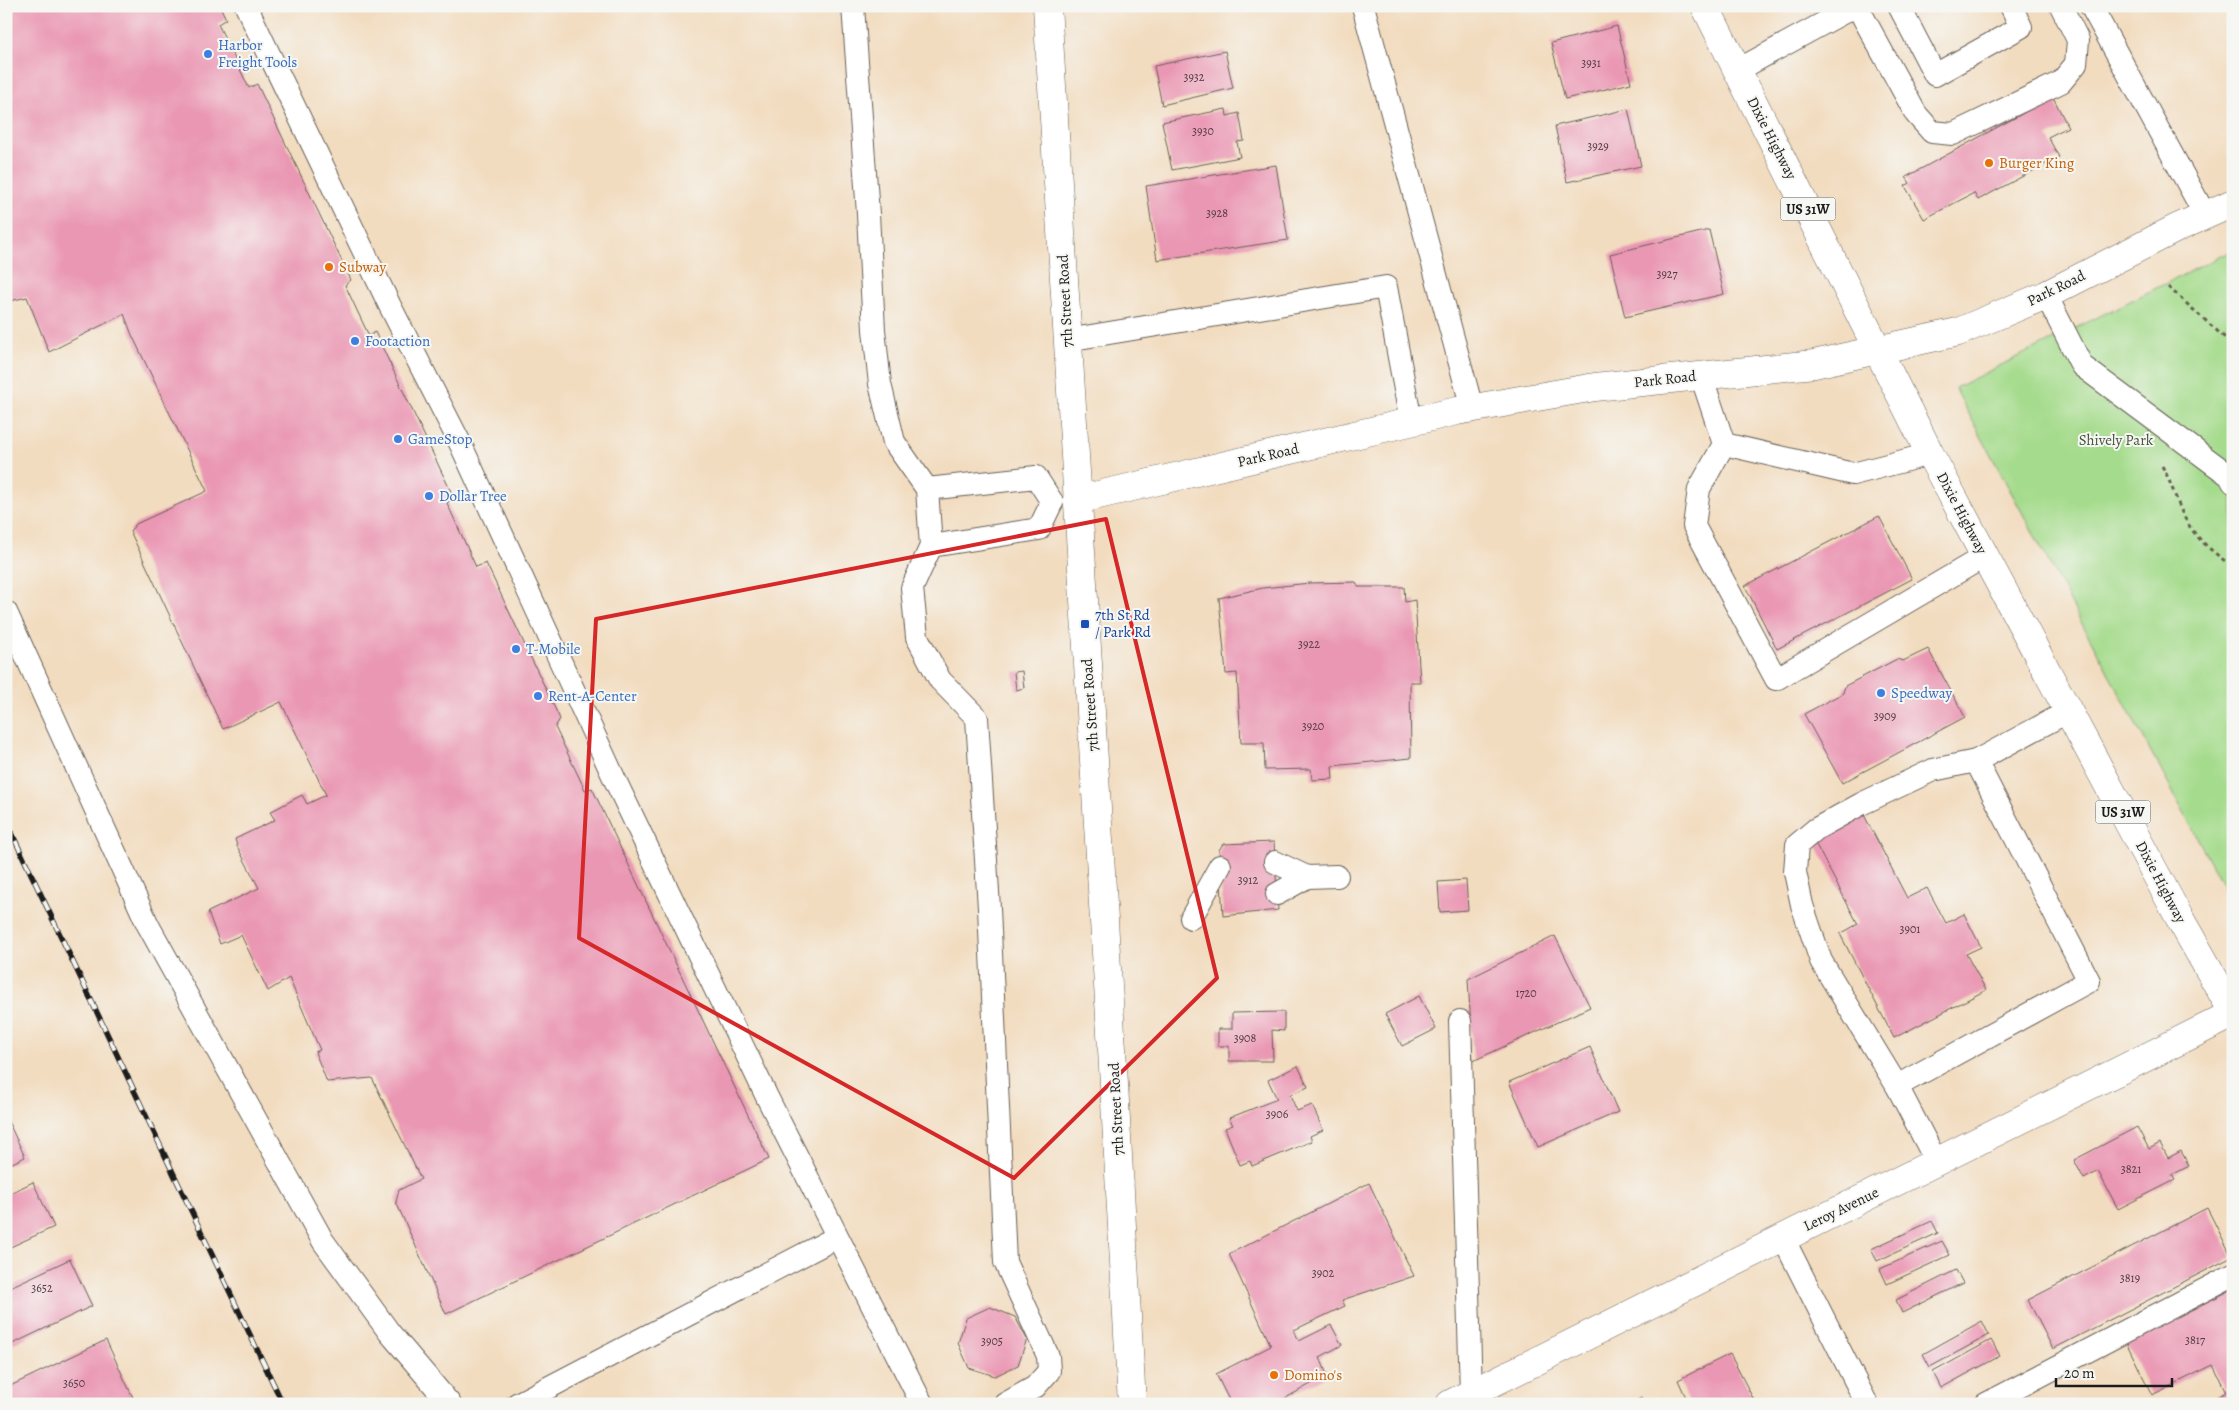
<svg xmlns="http://www.w3.org/2000/svg" width="2239" height="1410" font-family="Alegreya,serif">
  <style>
    .green { fill: #a5db8c; stroke: #607c54 }
    .building { fill: #ea97b3 }
    .lines { fill: none; stroke-linecap: round; stroke-linejoin: round }
    .lane-casing { stroke: #675f55; stroke-width: 24 }
    .street-casing { stroke: #675f55; stroke-width: 29 }
    .primary-casing { stroke: #675f55; stroke-width: 29 }
    .path { stroke: #675f55; stroke-width: 3; stroke-dasharray: 4 4; stroke-linecap: butt }
    .lane { stroke: #fff; stroke-width: 22 }
    .street { stroke: #fff; stroke-width: 28 }
    .primary { stroke: #fff; stroke-width: 28 }
    .rail-casing { stroke: #1c1c1c; stroke-width: 5.5 }
    .rail { stroke: #f6f6f2; stroke-width: 4; stroke-dasharray: 11; stroke-linecap: butt }
    .marked { fill: none; stroke: #d62828; stroke-width: 4; stroke-linejoin: round }
    .shop-dot { fill: #3f7fe0; stroke: #f6f6f2; stroke-width: 2 }
    .food-dot { fill: #e8710a; stroke: #f6f6f2; stroke-width: 2 }
    .transit-dot { fill: #1a4fb4; stroke: #f6f6f2; stroke-width: 2 }
    .labels { text-anchor: middle; dominant-baseline: central; stroke-width: 4; stroke-linejoin: round; paint-order: stroke }
    .number-label { font-size: 12px; fill: #503b42 }
    .shield { fill: #f6f6f2; stroke: #5d5d5c; stroke-width: 1 }
    .shield-label { font-size: 14px; font-weight: bold; fill: #1c1c1c }
    .shop-label { font-size: 15px; fill: #366cbe; stroke: #f6f6f2; text-anchor: start }
    .street-label { font-size: 15px; fill: #1c1c1c; stroke: #f6f6f2 }
    .food-label { font-size: 15px; fill: #c56008; stroke: #f6f6f2; text-anchor: start }
    .park-label { font-size: 15px; fill: #45553e; stroke: #f6f6f2 }
    .transit-label { font-size: 15px; fill: #164399; stroke: #f6f6f2; text-anchor: start }
  </style>
  <rect width="100%" height="100%" fill="#f6f6f2"/>
  <filter id="ink" filterUnits="userSpaceOnUse"><feTurbulence type="fractalNoise" baseFrequency=".02" numOctaves="2"/><feDisplacementMap in="SourceGraphic" scale="10" xChannelSelector="R" yChannelSelector="G"/><feConvolveMatrix kernelMatrix="1 2 1 2 8 2 1 2 1" color-interpolation-filters="sRGB"/></filter>
  <filter id="wash" filterUnits="userSpaceOnUse"><feTurbulence type="fractalNoise" baseFrequency=".0096" numOctaves="4" result="noise"/><feDisplacementMap in="SourceGraphic" scale="20" xChannelSelector="R" yChannelSelector="G"/><feGaussianBlur stdDeviation="1.12" result="paint"/><feColorMatrix in="noise" values="0 0 0 0 0 0 0 0 0 0 0 0 0 0 0 0 0 1.4 0 .05"/><feComposite in="paint" operator="in"/></filter>
  <g filter="url(#wash)">
    <rect width="100%" height="100%" fill="#f2dcbf"/>
    <!-- green -->
    <path class="green" d="M2233,250V904L1955,388Z"/>
    <g id="blocks">
      <!-- building -->
      <g class="building">
        <path d="M6,6H220L226,19L218,24L249,88L257,84L351,280L345,285L369,336L375,332L454,498L447,503L476,567L486,563L560,719L555,727L585,790L592,788L769,1159L446,1314L396,1202L399,1190L421,1179L372,1078L327,1082L315,1052L320,1050L289,978L268,991L241,935L220,944L208,912L259,888L237,846L235,839L275,820L270,812L302,795L307,804L326,795L281,702L223,729L130,531L136,524L207,491L132,335L124,314L49,352L27,297L6,302Z"/>
        <path d="M1617,26L1631,83L1565,99L1551,43Z"/>
        <path d="M1225,51L1233,88L1162,105L1154,66Z"/>
        <path d="M2053,97L2068,127L2048,137L2059,157L1978,200L1974,193L1924,219L1905,186L1910,183L1906,177Z"/>
        <path d="M1226,109L1227,116L1239,113L1244,141L1237,142L1240,157L1172,170L1162,122Z"/>
        <path d="M1628,109L1641,166L1567,182L1555,126Z"/>
        <path d="M1276,165L1288,240L1157,260L1146,186Z"/>
        <path d="M1709,230L1724,294L1625,317L1610,254Z"/>
        <path d="M1879,516L1912,579L1777,649L1745,586Z"/>
        <path d="M1356,582L1358,587H1404L1405,602L1415,600L1420,682H1410L1411,758L1332,766L1333,779L1312,780L1311,769L1265,770L1264,743H1241L1237,673L1226,674L1219,598L1263,588L1310,583Z"/>
        <path d="M1928,649L1965,717L1842,783L1804,714L1843,693L1845,686L1897,659L1903,661Z"/>
        <path d="M1022,671L1024,688L1016,690L1014,672Z"/>
        <path d="M1864,815L1907,898L1927,888L1946,923L1964,914L1981,947L1966,954L1986,990L1894,1038L1840,934L1858,924L1814,841Z"/>
        <path d="M1274,842L1278,910L1223,916L1219,850L1223,844Z"/>
        <path d="M1466,880L1468,910L1440,912L1438,882Z"/>
        <path d="M1555,936L1590,1007L1473,1061L1468,979Z"/>
        <path d="M1419,996L1436,1029L1402,1046L1385,1014Z"/>
        <path d="M1284,1012V1031L1272,1030L1273,1061H1229V1046H1218V1029H1232V1013Z"/>
        <path d="M1590,1047L1618,1112L1538,1147L1509,1082Z"/>
        <path d="M1298,1066L1308,1087L1290,1095L1297,1111L1312,1105L1323,1130L1310,1136L1312,1141L1252,1166L1250,1161L1240,1165L1225,1128L1233,1125L1229,1118L1277,1099L1268,1080Z"/>
        <path d="M6,1117L25,1157L6,1166Z"/>
        <path d="M2137,1127L2149,1149L2160,1143L2168,1158L2181,1151L2189,1166L2172,1175L2175,1180L2118,1209L2098,1171L2084,1179L2074,1160Z"/>
        <path d="M33,1182L54,1227L6,1249V1195Z"/>
        <path d="M1369,1183L1414,1276L1342,1300L1345,1306L1294,1330L1299,1341L1331,1325L1342,1345L1320,1357L1327,1375L1275,1404H1231L1216,1374L1271,1346L1229,1254Z"/>
        <path d="M2207,1208L2232,1257L2053,1349L2028,1300Z"/>
        <path d="M1932,1221L1938,1233L1877,1261L1871,1249Z"/>
        <path d="M1942,1241L1950,1255L1887,1284L1880,1269Z"/>
        <path d="M70,1259L92,1306L6,1347V1289Z"/>
        <path d="M1956,1270L1963,1283L1902,1313L1896,1300Z"/>
        <path d="M2233,1289V1354L2230,1355L2233,1362V1404H2203L2226,1392L2213,1365L2152,1395L2126,1342Z"/>
        <path d="M990,1307L1015,1317L1027,1339L1018,1365L995,1376L969,1368L958,1343L966,1318Z"/>
        <path d="M1982,1321L1989,1335L1930,1367L1923,1354Z"/>
        <path d="M106,1340L136,1404H10L6,1395V1388Z"/>
        <path d="M1991,1340L2000,1356L1941,1388L1933,1372Z"/>
        <path d="M1730,1354L1756,1404H1689L1678,1380Z"/>
        <path d="M1641,1398L1644,1404H1630Z"/>
      </g>
    </g>
  </g>
  <g filter="url(#ink)">
    <use href="#blocks" fill-opacity="0" stroke="#675f55" stroke-width="1"/>
    <g class="lines">
      <!-- lane casing -->
      <g class="lane-casing">
        <g id="lane">
          <path d="M246,6L390,306L460,443L615,780L767,1097L922,1404"/>
          <path d="M853,6L868,214L874,330L880,384L894,442L927,489L931,546L912,588L917,637L940,680L977,718L989,908L1005,1262L1048,1356L1049,1371L1035,1387L1005,1404"/>
          <path d="M1363,6L1472,408"/>
          <path d="M1857,6L1916,114L1932,132L1953,134L2061,82L2076,64L2078,40L2061,6"/>
          <path d="M1899,6L1935,75L2021,27L2011,6"/>
          <path d="M2091,6L2205,215"/>
          <path d="M1738,70L1855,6"/>
          <path d="M2046,295L2082,366L2230,476L2233,482"/>
          <path d="M1067,340L1386,287L1411,422"/>
          <path d="M1701,375L1724,444L1853,474L1930,454"/>
          <path d="M1724,444L1699,489L1694,526L1776,679L1985,556"/>
          <path d="M927,489L1036,477L1052,502"/>
          <path d="M931,546L1039,529L1052,502"/>
          <path d="M6,612L148,925L323,1241L389,1332L450,1404"/>
          <path d="M1275,862L1307,877"/>
          <path d="M1277,894L1307,877L1337,876"/>
          <path d="M1191,918L1220,866"/>
          <path d="M1460,1021L1471,1393"/>
          <path d="M1897,1086L2089,981L1976,761L2069,711"/>
          <path d="M1936,1161L1897,1086L1821,961L1802,905L1795,872L1797,845L1816,829L1861,804L1933,770L1976,761"/>
          <path d="M1783,1238L1867,1404"/>
          <path d="M517,1404L837,1237"/>
          <path d="M1986,1404L2233,1275"/>
        </g>
      </g>
      <!-- street casing -->
      <g class="street-casing">
        <g id="street">
          <path d="M1077,500L1457,411L1595,387L1814,364L1958,332L2046,295L2179,227L2233,203"/>
          <path d="M1450,1404L2233,1014"/>
        </g>
      </g>
      <!-- primary casing -->
      <g class="primary-casing">
        <g id="primary">
          <path d="M1047,6L1112,1049L1132,1404"/>
          <path d="M1705,6L1930,454L2179,917L2233,1012"/>
        </g>
      </g>
      <!-- path -->
      <g class="path">
        <path d="M2168,287L2233,345"/>
        <path d="M2162,466C2173,485 2178,509 2190,527C2201,543 2217,555 2233,567"/>
      </g>
      <!-- lane -->
      <use href="#lane" class="lane"/>
      <!-- street -->
      <use href="#street" class="street"/>
      <!-- primary -->
      <use href="#primary" class="primary"/>
      <!-- rail casing -->
      <g class="rail-casing">
        <path id="rail" d="M6,821L283,1404"/>
      </g>
      <!-- rail -->
      <use href="#rail" class="rail"/>
    </g>
  </g>
  <!-- marked area -->
  <path class="marked" d="M1106,519L1217,978L1014,1178L579,938L596,619Z"/>
  <!-- markers -->
  <g class="shop-dot">
    <circle cx="208" cy="54" r="5"/>
    <circle cx="355" cy="341" r="5"/>
    <circle cx="398" cy="439" r="5"/>
    <circle cx="429" cy="496" r="5"/>
    <circle cx="516" cy="649" r="5"/>
    <circle cx="1881" cy="693" r="5"/>
    <circle cx="538" cy="696" r="5"/>
  </g>
  <g class="food-dot">
    <circle cx="1989" cy="163" r="5"/>
    <circle cx="329" cy="267" r="5"/>
    <circle cx="1274" cy="1375" r="5"/>
  </g>
  <rect class="transit-dot" x="1080" y="619" width="10" height="10" rx="2.5"/>
  <g class="labels">
    <!-- number labels -->
    <g class="number-label">
      <text x="1591" y="63">3931</text>
      <text x="1194" y="77">3932</text>
      <text x="1203" y="131">3930</text>
      <text x="1598" y="146">3929</text>
      <text x="1217" y="213">3928</text>
      <text x="1667" y="274">3927</text>
      <text x="1309" y="644">3922</text>
      <text x="1885" y="716">3909</text>
      <text x="1313" y="726">3920</text>
      <text x="1248" y="880">3912</text>
      <text x="1910" y="929">3901</text>
      <text x="1526" y="993">1720</text>
      <text x="1245" y="1038">3908</text>
      <text x="1277" y="1114">3906</text>
      <text x="2131" y="1169">3821</text>
      <text x="1323" y="1273">3902</text>
      <text x="2130" y="1278">3819</text>
      <text x="42" y="1288">3652</text>
      <text x="2195" y="1340">3817</text>
      <text x="992" y="1341">3905</text>
      <text x="74" y="1383">3650</text>
    </g>
    <!-- shield labels -->
    <g class="shield">
      <rect x="1780.5" y="197.5" width="55" height="23" rx="4"/>
      <rect x="2095.5" y="800.5" width="55" height="23" rx="4"/>
    </g>
    <g class="shield-label">
      <text x="1808" y="209">US 31W</text>
      <text x="2123" y="812">US 31W</text>
    </g>
    <!-- shop labels -->
    <g class="shop-label">
      <text x="218" y="45">Harbor<tspan x="218" dy="17">Freight Tools</tspan></text>
      <text x="365" y="341">Footaction</text>
      <text x="408" y="439">GameStop</text>
      <text x="439" y="496">Dollar Tree</text>
      <text x="526" y="649">T-Mobile</text>
      <text x="1891" y="693">Speedway</text>
      <text x="548" y="696">Rent-A-Center</text>
    </g>
    <!-- street labels -->
    <g class="street-label">
      <text transform="translate(1772 138) rotate(63)">Dixie Highway</text>
      <text transform="translate(2056 288) rotate(-26)">Park Road</text>
      <text transform="translate(1065 301) rotate(-93)">7th Street Road</text>
      <text transform="translate(1665 379) rotate(-6)">Park Road</text>
      <text transform="translate(1268 455) rotate(-13)">Park Road</text>
      <text transform="translate(1962 513) rotate(62)">Dixie Highway</text>
      <text transform="translate(1090 705) rotate(-94)">7th Street Road</text>
      <text transform="translate(2161 882) rotate(62)">Dixie Highway</text>
      <text transform="translate(1116 1109) rotate(-93)">7th Street Road</text>
      <text transform="translate(1841 1209) rotate(-26)">Leroy Avenue</text>
    </g>
    <!-- food labels -->
    <g class="food-label">
      <text x="1999" y="163">Burger King</text>
      <text x="339" y="267">Subway</text>
      <text x="1284" y="1375">Domino's</text>
    </g>
    <!-- park labels -->
    <g class="park-label">
      <text x="2116" y="440">Shively Park</text>
    </g>
    <!-- transit labels -->
    <g class="transit-label">
      <text x="1095" y="615">7th St Rd<tspan x="1095" dy="17">/ Park Rd</tspan></text>
    </g>
  </g>
  <!-- margin -->
  <rect width="2239" height="1410" fill="none" stroke="#f6f6f2" stroke-width="25"/>
  <!-- scale -->
  <path d="M2056 1378v8h116v-8" fill="none" stroke="#1c1c1c" stroke-width="2.5"/>
  <text x="2064" y="1378" font-size="15" fill="#1c1c1c" stroke="#f6f6f2" stroke-width="4" paint-order="stroke">20 m</text>
</svg>
